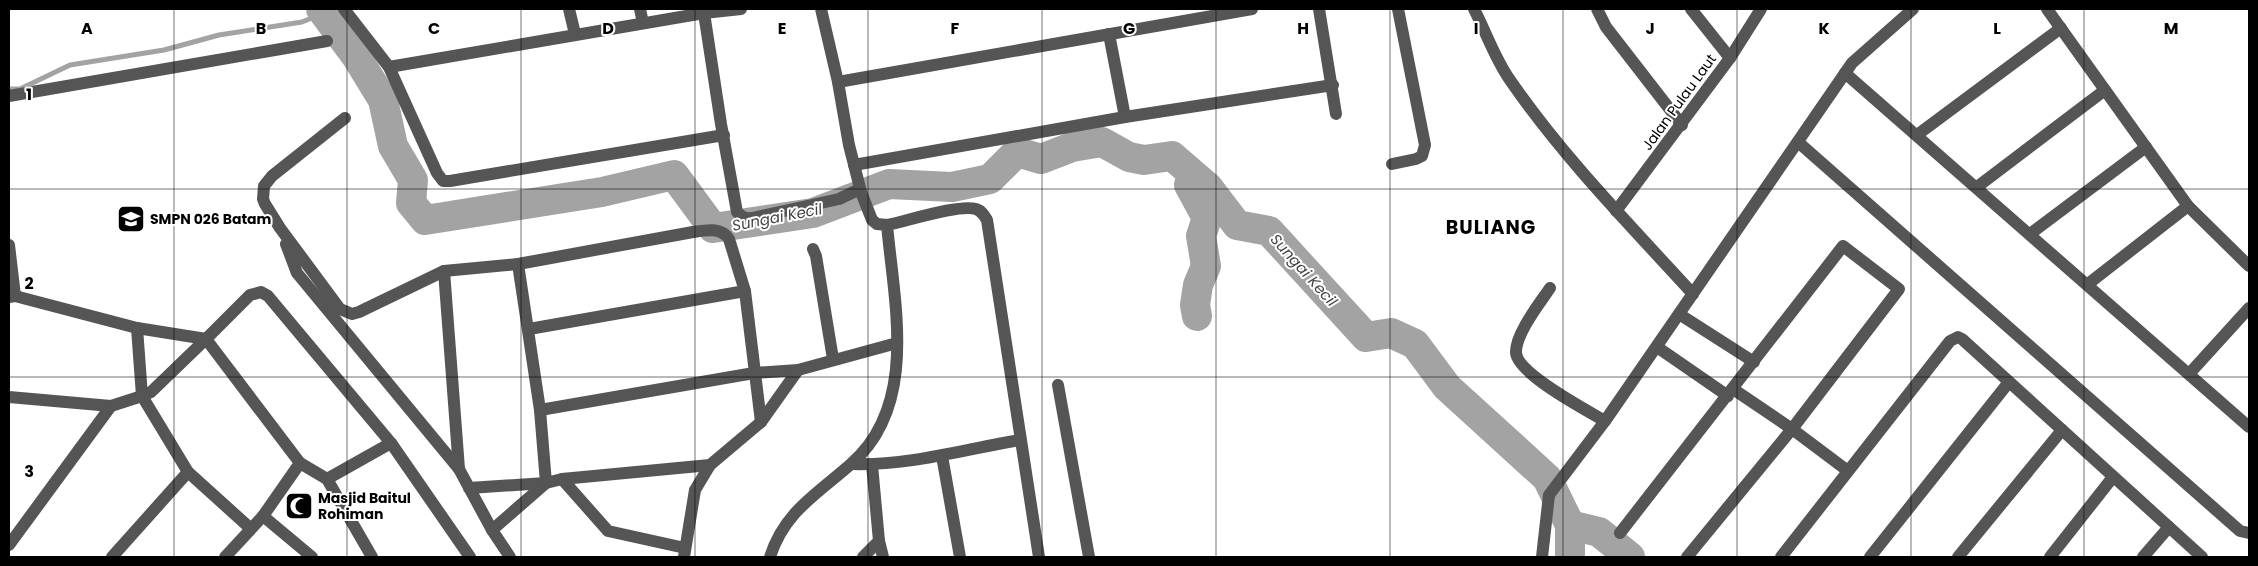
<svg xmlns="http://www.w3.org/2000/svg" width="2258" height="566" font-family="Poppins,sans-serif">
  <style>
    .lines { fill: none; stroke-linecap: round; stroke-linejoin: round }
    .stream { stroke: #a3a3a3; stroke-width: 5 }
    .river { stroke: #a3a3a3; stroke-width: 30 }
    .minor { stroke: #555; stroke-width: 12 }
    .grid { fill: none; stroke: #000; stroke-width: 1; stroke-opacity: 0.55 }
    .labels { text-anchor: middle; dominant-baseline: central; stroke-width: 4; stroke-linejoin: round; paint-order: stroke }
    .street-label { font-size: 14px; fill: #000; stroke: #fff }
    .poi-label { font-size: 14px; font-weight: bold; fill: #000; stroke: #fff; text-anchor: start }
    .water-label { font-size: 15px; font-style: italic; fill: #444; stroke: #fff }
    .district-label { font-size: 19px; font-weight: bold; letter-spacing: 1px; fill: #000; stroke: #fff }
    .grid-label { font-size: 16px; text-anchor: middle; font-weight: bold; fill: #000; stroke: #fff; stroke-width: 4; stroke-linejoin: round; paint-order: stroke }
  </style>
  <rect width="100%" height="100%" fill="#fff"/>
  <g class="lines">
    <!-- stream -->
    <path class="stream" d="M9,89H20L70,65L164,50L219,35L302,22L324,13"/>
    <!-- river -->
    <g class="river">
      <path d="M321,9L356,56L383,100L393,146L413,180L411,203L425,220L602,192L674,175L713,228L813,213L889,184L952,187L990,179L1017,152L1041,159L1072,147L1102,142L1129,157L1144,160L1172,156L1208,187L1237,225L1269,231L1366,337L1391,333L1415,344L1447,387L1547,478L1570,525V557"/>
      <path d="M1189,185L1207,218L1201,236L1206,266L1198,285L1195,305L1197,316"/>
      <path d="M1570,525L1599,532L1630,557"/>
    </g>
    <!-- minor -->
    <g class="minor">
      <path d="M344,9L389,67L437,173L443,181H450L724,135"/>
      <path d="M569,9L575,34"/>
      <path d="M640,9L643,23"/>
      <path d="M1319,9L1336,114"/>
      <path d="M1474,9C1486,32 1495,59 1510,80C1563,157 1630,225 1693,294"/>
      <path d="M1597,9L1606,27L1682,125"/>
      <path d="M1691,9L1730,58"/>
      <path d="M2047,9L2188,206L2249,266"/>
      <path d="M704,13L721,124L737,212C742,217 745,219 752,218L839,199L860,189"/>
      <path d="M1109,34L1125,117"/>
      <path d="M389,67L704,13L741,9"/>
      <path d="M1845,73L2249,427"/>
      <path d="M838,82L1252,9"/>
      <path d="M9,96L327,41"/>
      <path d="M345,118L272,176L264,186L263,199L265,204L280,228L340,309L352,314L359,312L444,271L518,264L693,232C706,230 721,227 729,239L745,291L761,422"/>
      <path d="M1917,135L2061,28"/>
      <path d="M1798,142L2240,531L2249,533"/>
      <path d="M1392,164L1416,159L1422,156L1425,145L1398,9"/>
      <path d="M854,165L1125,117L1333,85"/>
      <path d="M1977,187L2105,90"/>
      <path d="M1616,211L1730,58L1761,9"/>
      <path d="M887,225C907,221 959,204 976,209C982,211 984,215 987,220L1039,557"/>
      <path d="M2030,234L2146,147"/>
      <path d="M286,244L297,273L459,469"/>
      <path d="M9,245L15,296"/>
      <path d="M813,249L816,256L833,359"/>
      <path d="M444,271L459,469L492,530L510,557"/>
      <path d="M2088,284L2188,206"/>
      <path d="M1550,288C1540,303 1516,333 1516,352C1516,373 1586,410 1605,421"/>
      <path d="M9,297L15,296L137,328L206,339L250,295L261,292L268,296L391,443L470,557"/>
      <path d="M1679,314L1754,362"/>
      <path d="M137,328L142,396L151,392L206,339L300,463L263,516L225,557"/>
      <path d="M529,329L745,291"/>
      <path d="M1657,347L1728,396"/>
      <path d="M2189,374L2249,308"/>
      <path d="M1058,385L1089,557"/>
      <path d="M1733,389L1792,429L1848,471"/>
      <path d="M9,397L111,406"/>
      <path d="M540,410L754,373L798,370L897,343"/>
      <path d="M942,456L960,557"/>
      <path d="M300,463L327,479L372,557"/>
      <path d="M852,464C909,466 965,449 1020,440"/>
      <path d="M327,479L391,443"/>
      <path d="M562,479L608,531L685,548"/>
      <path d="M469,488L546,483L540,410L518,264"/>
      <path d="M263,516L312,557"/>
      <path d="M492,530L546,483L562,479L710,465"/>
      <path d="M1620,533L1843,246L1899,289L1792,429L1687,557"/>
      <path d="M879,541L883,557"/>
      <path d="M9,545L111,406L142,396L188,472L250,528"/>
      <path d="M112,557L188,472"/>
      <path d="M684,557L695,490L710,465L761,422L798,370"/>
      <path d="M770,557C784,512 817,494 851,464C919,405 894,303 887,225L877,224L872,220L861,192L849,145L838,82L821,9"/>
      <path d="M863,557L879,541L872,465"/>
      <path d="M1542,557L1549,495L1605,421L1852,63L1913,9"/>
      <path d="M1781,557L1950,341L1958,337L1962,339L2202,557"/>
      <path d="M1870,557L2009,382"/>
      <path d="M1958,557L2062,430"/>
      <path d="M2050,557L2113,477"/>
      <path d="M2143,557L2169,527"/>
    </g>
  </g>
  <!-- grid -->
  <path class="grid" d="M174,9V557M347,9V557M521,9V557M695,9V557M868,9V557M1042,9V557M1216,9V557M1390,9V557M1563,9V557M1737,9V557M1911,9V557M2084,9V557M9,189H2249M9,377H2249"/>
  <!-- icons -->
  <defs>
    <g id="school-square" transform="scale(1.4375)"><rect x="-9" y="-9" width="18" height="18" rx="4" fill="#000" stroke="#fff"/><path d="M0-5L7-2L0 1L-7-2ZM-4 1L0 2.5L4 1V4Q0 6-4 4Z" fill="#fff"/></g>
    <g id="mosque-square" transform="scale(1.4375)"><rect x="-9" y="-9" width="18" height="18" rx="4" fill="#000" stroke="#fff"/><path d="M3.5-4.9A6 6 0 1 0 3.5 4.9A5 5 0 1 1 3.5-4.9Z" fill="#fff"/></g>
  </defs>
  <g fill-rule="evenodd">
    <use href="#school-square" x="131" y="219"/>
    <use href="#mosque-square" x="299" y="506"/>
  </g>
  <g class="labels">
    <!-- street labels -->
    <g class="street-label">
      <text transform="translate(1679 102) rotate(-54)">Jalan Pulau Laut</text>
    </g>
    <!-- poi labels -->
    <g class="poi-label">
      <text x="150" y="219">SMPN 026 Batam</text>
      <text x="318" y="498">Masjid Baitul<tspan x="318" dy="16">Rohiman</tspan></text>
    </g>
    <!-- water labels -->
    <g class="water-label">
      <text transform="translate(777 217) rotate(-11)">Sungai Kecil</text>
      <text transform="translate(1304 270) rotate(48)">Sungai Kecil</text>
    </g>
    <!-- district labels -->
    <g class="district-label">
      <text x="1491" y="227">BULIANG</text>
    </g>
  </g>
  <g class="grid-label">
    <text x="87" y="34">A</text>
    <text x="261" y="34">B</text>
    <text x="434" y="34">C</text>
    <text x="608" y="34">D</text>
    <text x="782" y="34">E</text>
    <text x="955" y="34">F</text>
    <text x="1129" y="34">G</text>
    <text x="1303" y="34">H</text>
    <text x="1476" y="34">I</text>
    <text x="1650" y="34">J</text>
    <text x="1824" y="34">K</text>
    <text x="1997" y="34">L</text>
    <text x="2171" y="34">M</text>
    <text x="29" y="100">1</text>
    <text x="29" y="289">2</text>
    <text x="29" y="477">3</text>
  </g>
  <!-- border -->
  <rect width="2258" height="566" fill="none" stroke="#000000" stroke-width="20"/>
</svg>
